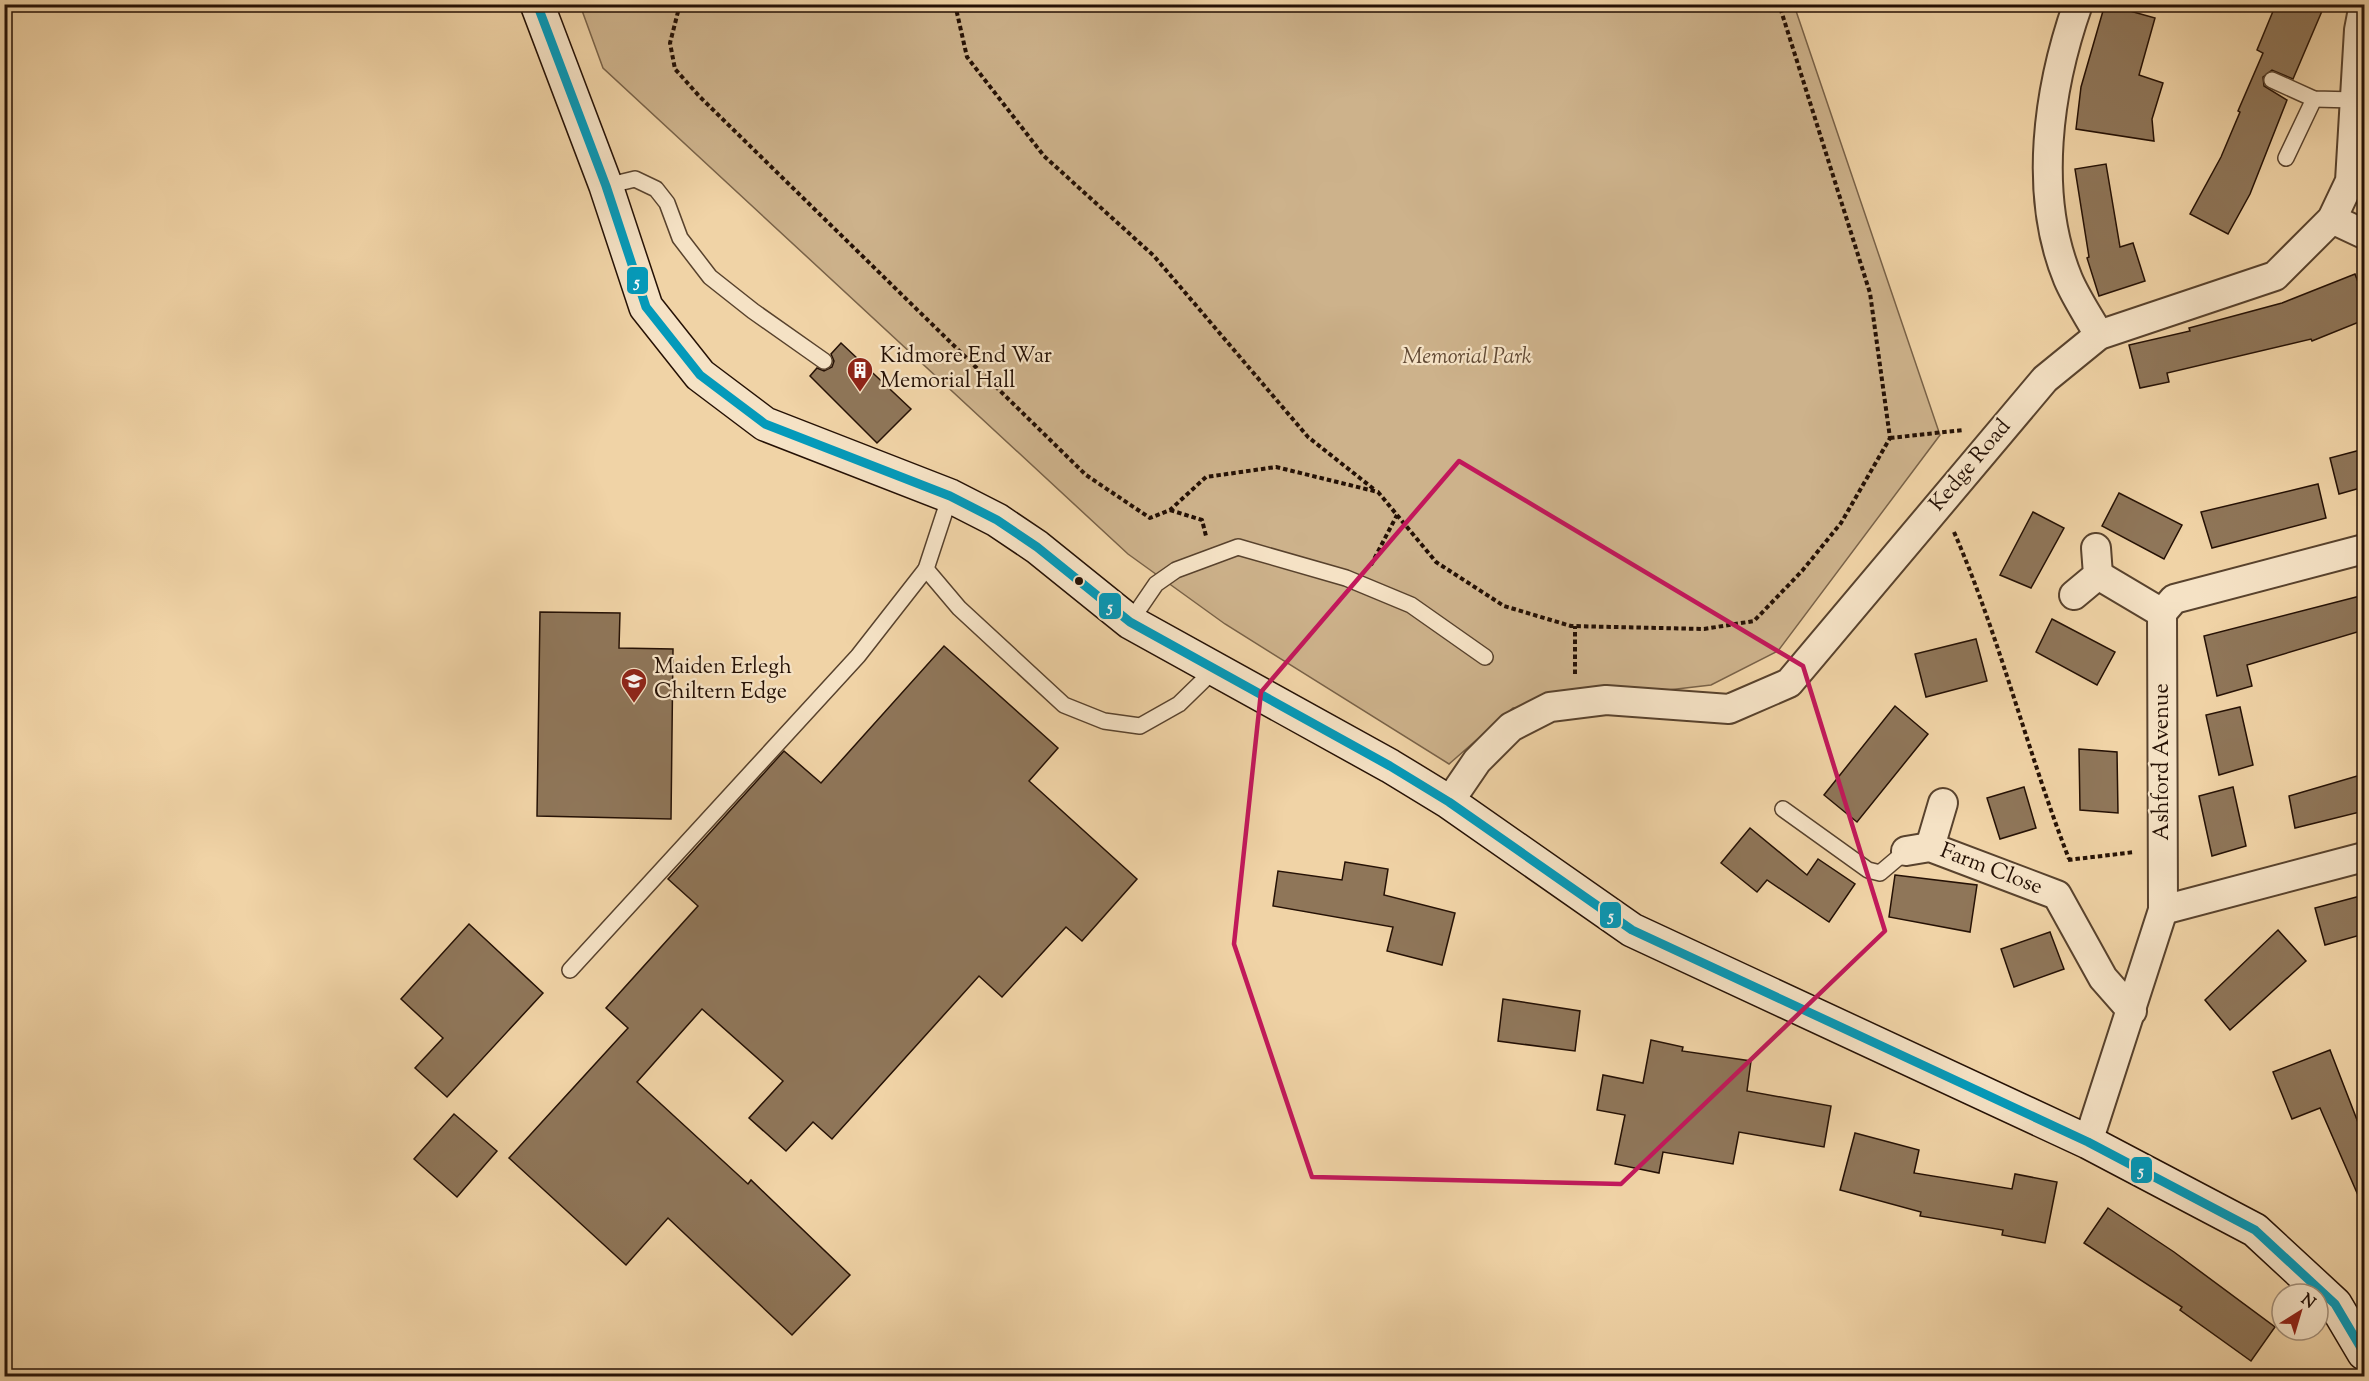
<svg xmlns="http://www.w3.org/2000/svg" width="2369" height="1381" font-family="'Sorts Mill Goudy',serif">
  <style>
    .green { fill: #cdb28b; stroke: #796248; stroke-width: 1.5 }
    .building { fill: #8f7659; stroke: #251105; stroke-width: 1.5 }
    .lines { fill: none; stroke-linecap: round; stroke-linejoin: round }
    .lane-casing { stroke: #58422d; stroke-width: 18 }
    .street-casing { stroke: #58422d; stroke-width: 32 }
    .secondary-casing { stroke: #251105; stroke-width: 36 }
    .path { stroke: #251105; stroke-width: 4; stroke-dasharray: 4.5 3; stroke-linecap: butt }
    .lane { stroke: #f5e2c5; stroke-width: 15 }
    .street { stroke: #f5e2c5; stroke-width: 28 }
    .secondary { stroke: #f5e2c5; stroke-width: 33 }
    .bus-1-casing { stroke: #f5e2c5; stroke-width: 14 }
    .bus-1 { stroke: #049aba; stroke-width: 9 }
    .marked { fill: none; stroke: #c2185b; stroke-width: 4.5; stroke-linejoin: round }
    .bus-dot { fill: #251105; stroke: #f5e2c5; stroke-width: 2 }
    .labels { text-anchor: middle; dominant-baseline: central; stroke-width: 4.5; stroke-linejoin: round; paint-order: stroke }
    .poi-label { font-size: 22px; fill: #251105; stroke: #f5e2c5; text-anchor: start }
    .park-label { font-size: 22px; font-style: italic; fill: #604934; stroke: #f5e2c5 }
    .street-label { font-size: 22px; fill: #251105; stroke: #f5e2c5 }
    .line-badge { stroke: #f5e2c5; stroke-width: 2 }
    .badge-label { font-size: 16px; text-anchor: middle; font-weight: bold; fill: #fff }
  </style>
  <rect width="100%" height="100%" fill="#f0d3a6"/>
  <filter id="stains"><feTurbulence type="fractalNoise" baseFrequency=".00333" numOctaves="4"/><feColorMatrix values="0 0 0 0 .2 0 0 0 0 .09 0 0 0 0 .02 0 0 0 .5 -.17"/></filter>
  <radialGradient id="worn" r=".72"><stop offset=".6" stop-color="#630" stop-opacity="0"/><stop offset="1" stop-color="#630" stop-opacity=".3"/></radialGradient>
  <!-- green -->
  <path class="green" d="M580,5H1794L1940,435L1778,651L1711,685L1513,708L1449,764L1225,624L1128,554L603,68Z"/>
  <!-- building -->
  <g class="building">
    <path d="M2105,4L2155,18L2139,75L2163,83L2152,119L2154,141L2076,129L2081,87Z"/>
    <path d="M2276,4H2325L2293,79L2272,70L2263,77L2264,86L2287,100L2250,194L2228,234L2190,214L2221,157L2240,112L2238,111L2263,53L2257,50Z"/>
    <path d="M2106,164L2120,247L2133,243L2145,281L2099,296L2087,258L2089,257L2075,169Z"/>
    <path d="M2355,274L2364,298V320L2312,341L2311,339L2167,373L2169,382L2140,388L2129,345L2190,331L2189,328L2282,303Z"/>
    <path d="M841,343L911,409L877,443L810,376L817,368L824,371L832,367L834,361L831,354Z"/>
    <path d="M2364,449V487L2339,494L2330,458Z"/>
    <path d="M2318,484L2326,518L2212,548L2201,512Z"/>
    <path d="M2119,493L2182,525L2164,559L2102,526Z"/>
    <path d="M2033,512L2064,528L2031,588L2000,575Z"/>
    <path d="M2364,595V630L2247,665L2252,686L2217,696L2204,636Z"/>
    <path d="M540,612L620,613L619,648L673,649L671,819L537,816Z"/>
    <path d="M2052,619L2115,652L2097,685L2036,652Z"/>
    <path d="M1976,639L1987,681L1926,697L1915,654Z"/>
    <path d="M944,646L1058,748L1029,781L1137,879L1082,941L1066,927L1002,997L979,976L832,1139L813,1122L786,1151L749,1118L783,1081L702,1009L637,1082L748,1184L751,1180L850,1275L792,1335L668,1218L626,1265L509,1158L628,1028L606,1008L698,906L668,879L784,751L821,783Z"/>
    <path d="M1895,706L1928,734L1857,822L1824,795Z"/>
    <path d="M2240,707L2253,765L2219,775L2206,715Z"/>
    <path d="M2079,749L2117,752L2118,813L2080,810Z"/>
    <path d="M2364,774V811L2295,828L2289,796Z"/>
    <path d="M2024,787L2036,828L2000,839L1987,798Z"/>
    <path d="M2233,787L2246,846L2212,856L2199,796Z"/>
    <path d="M1750,828L1807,875L1818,859L1855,884L1829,922L1767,880L1757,892L1721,863Z"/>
    <path d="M1345,862L1388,869L1384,895L1455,913L1442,965L1387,951L1393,927L1273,906L1278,871L1342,880Z"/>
    <path d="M1895,875L1977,885L1970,932L1889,917Z"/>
    <path d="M2364,895V934L2325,945L2315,908Z"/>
    <path d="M469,924L543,993L447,1097L415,1068L443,1038L401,999Z"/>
    <path d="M2278,930L2306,961L2230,1030L2205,1000Z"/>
    <path d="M2050,932L2064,969L2014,987L2001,949Z"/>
    <path d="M1503,999L1580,1011L1575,1051L1498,1041Z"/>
    <path d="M1651,1040L1683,1047L1682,1051L1751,1061L1747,1091L1831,1106L1824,1147L1739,1132L1733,1164L1663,1152L1659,1173L1615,1164L1625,1115L1597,1110L1603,1075L1643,1083Z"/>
    <path d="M2330,1050L2364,1138V1209L2320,1108L2292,1119L2273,1072Z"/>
    <path d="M454,1114L497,1151L457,1197L414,1159Z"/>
    <path d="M1855,1133L1919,1150L1914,1173L2012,1189L2015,1174L2057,1182L2045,1243L2002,1235L2003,1230L1920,1216L1921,1212L1840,1190Z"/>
    <path d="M2108,1208L2174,1252L2275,1327L2251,1361L2180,1310L2182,1307L2084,1243Z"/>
  </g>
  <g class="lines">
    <!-- lane casing -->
    <g class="lane-casing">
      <g id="lane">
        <path d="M2272,80L2314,99L2355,100"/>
        <path d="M2286,158L2314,99"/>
        <path d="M606,186L635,179L656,189L667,203L680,238L710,277L753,311L824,361"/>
        <path d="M926,569L959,608L1064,705L1104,721L1140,726L1179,704L1215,669"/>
        <path d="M1130,622L1156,584L1176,570L1238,547L1346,578L1411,605L1485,657"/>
        <path d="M1783,809L1868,870L1880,873L1906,851"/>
        <path d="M570,970L858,656L926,569L950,496"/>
      </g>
    </g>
    <!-- street casing -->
    <g class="street-casing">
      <g id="street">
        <path d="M2078,4C2048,89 2033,194 2068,279C2076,298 2089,317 2099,335"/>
        <path d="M2332,219L2364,234"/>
        <path d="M2074,595L2098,575L2096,548"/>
        <path d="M2162,613L2174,599L2364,549"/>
        <path d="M1449,802L1477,761L1511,727L1550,707L1606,700L1729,709L1789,683L2045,379L2099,335L2275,276L2332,219L2350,181L2359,30L2364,4"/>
        <path d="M1930,847L1943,803"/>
        <path d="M1906,851L1930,847L2057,895L2103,978L2132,1011"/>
        <path d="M2163,910L2364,857"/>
        <path d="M2088,1142L2163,910L2162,613L2098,575"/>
      </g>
    </g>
    <!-- secondary casing -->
    <g class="secondary-casing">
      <path id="secondary" d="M537,4L606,186L646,307L700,375L765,424L950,496L997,520L1037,547L1130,622L1390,766L1449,802L1632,930L2088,1142L2255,1230L2335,1304L2364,1353"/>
    </g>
    <!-- path -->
    <g class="path">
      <path d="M680,4L670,43L675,69L700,97L1086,475L1150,518L1170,510L1206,477L1276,467L1378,492L1436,562L1504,606L1571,626L1704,629L1754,621L1802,571L1841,523L1890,438L1870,293L1779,4"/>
      <path d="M955,4L967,57L1044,156L1154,256L1308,437L1375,490"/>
      <path d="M1890,438L1963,430"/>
      <path d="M1170,510L1202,520L1206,536"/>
      <path d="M1954,532C2000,638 2027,751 2069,859"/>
      <path d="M1371,565L1397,515"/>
      <path d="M1575,674V626"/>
      <path d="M2068,860L2135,852"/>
    </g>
    <!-- lane -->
    <use href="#lane" class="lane"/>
    <!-- street -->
    <use href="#street" class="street"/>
    <!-- secondary -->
    <use href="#secondary" class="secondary"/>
    <!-- bus-1 casing -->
    <g class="bus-1-casing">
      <path id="bus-1" d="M537,4L606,186L646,307L700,375L765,424L950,496L997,520L1037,547L1130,622L1390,766L1449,802L1632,930L2088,1142L2255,1230L2335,1304L2364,1353"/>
    </g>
    <!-- bus-1 -->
    <use href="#bus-1" class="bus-1"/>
  </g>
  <!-- marked area -->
  <path class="marked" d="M1459,461L1803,666L1885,931L1621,1184L1312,1177L1234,944L1261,692Z"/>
  <!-- icons -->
  <defs>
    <g id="building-pin" transform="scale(1.35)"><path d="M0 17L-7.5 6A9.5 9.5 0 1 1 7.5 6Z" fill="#8f2418" stroke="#f5e2c5"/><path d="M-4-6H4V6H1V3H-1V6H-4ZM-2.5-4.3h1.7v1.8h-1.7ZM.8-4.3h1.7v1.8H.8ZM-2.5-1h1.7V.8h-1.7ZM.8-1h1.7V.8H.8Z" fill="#fff"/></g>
    <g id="school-pin" transform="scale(1.35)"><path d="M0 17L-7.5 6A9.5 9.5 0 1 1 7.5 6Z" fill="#8f2418" stroke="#f5e2c5"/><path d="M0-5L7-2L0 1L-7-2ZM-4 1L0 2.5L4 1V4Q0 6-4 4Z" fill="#fff"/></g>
  </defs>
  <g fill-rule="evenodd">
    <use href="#building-pin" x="860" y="370"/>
    <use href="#school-pin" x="634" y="681"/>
  </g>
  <!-- markers -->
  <circle class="bus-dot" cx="1079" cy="581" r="5"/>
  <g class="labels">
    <!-- poi labels -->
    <g class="poi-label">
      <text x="880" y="357">Kidmore End War<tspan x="880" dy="25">Memorial Hall</tspan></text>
      <text x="654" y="668">Maiden Erlegh<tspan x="654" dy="25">Chiltern Edge</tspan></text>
    </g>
    <!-- park labels -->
    <g class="park-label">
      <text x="1467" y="358">Memorial Park</text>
    </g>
    <!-- street labels -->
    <g class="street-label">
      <text transform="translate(1971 466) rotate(-50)">Kedge Road</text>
      <text transform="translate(2163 762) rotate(-90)">Ashford Avenue</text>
      <text transform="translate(1991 870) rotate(21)">Farm Close</text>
    </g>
  </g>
  <g class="line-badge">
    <rect x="626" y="266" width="23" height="29" rx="6" fill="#049aba"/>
    <rect x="1098" y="592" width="24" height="28" rx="6" fill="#049aba"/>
    <rect x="1599" y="901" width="23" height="28" rx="6" fill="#049aba"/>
    <rect x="2130" y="1156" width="23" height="28" rx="6" fill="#049aba"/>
  </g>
  <g class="badge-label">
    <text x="637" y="287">5</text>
    <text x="1110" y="612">5</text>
    <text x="1611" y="921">5</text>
    <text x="2141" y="1176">5</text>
  </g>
  <!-- margin -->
  <rect width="2369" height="1381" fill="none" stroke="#f0d3a6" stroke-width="24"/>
  <rect x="6" y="6" width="2357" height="1369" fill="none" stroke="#251105" stroke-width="3"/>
  <rect x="12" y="12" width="2345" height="1357" fill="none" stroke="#251105" stroke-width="1.5"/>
  <!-- north arrow -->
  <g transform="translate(2300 1312) rotate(37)"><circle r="28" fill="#f5e2c5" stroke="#a28e78" stroke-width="1.5"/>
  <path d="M0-4.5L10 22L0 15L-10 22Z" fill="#8f2418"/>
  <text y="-9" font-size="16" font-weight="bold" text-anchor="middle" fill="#251105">N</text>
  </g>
  <rect width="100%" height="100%" filter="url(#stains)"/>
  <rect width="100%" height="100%" fill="url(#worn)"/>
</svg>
